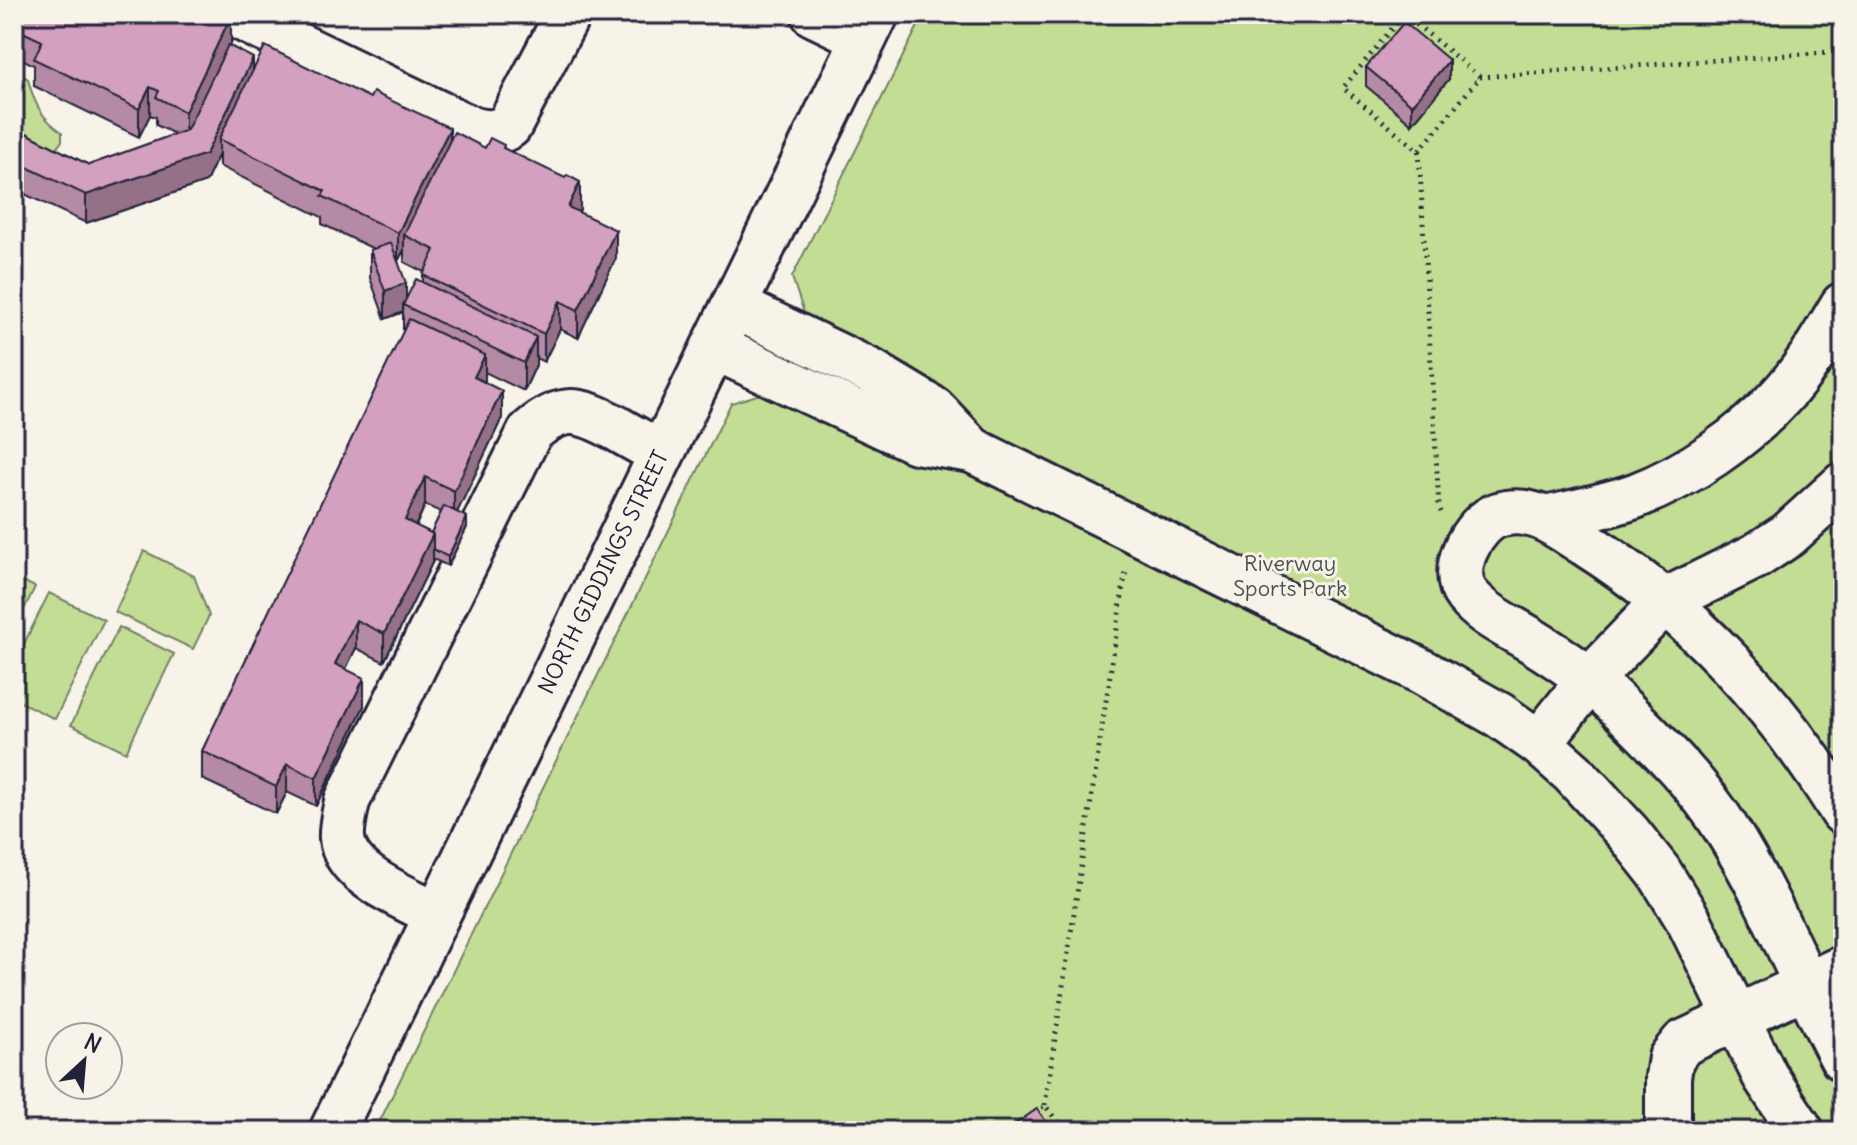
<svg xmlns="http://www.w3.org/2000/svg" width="1857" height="1145" font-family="Delius,sans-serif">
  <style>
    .green { fill: #c3dd94; stroke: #728068; stroke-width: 2 }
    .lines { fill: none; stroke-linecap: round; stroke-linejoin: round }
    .minor-casing { stroke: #22223b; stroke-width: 50 }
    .path { stroke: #22223b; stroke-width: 5; stroke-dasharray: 2 6; stroke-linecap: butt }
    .minor { stroke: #f7f3e8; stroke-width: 44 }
    .wall { fill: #b58aa4; stroke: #22223b; stroke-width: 2; fill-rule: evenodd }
    .shaded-wall { fill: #947186; stroke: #22223b; stroke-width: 2 }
    .building { fill: #d3a1bf; stroke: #22223b; stroke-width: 2 }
    .labels { text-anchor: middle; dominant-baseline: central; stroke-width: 6; stroke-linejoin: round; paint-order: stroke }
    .park-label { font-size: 22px; fill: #4a5151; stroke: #f7f3e8 }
    .street-label { font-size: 22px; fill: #22223b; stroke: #f7f3e8 }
  </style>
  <rect width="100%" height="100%" fill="#f7f3e8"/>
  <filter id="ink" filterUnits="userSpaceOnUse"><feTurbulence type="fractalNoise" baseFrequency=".0125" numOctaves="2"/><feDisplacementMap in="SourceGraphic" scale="16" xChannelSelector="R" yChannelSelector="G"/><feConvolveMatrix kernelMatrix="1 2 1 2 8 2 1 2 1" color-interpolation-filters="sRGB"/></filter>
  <g filter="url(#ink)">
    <!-- green -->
    <g class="green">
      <path d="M924,14H1843V1131H375L731,403L764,393L804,313L792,277Z"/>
      <path d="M14,70L28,79C34,103 41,118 62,132V141L55,150L14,133Z"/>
      <path d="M144,551L194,576L209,616L193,649L115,612Z"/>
      <path d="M14,577L35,587L14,630Z"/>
      <path d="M49,593L104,620L55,719L14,699V664Z"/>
      <path d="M119,627L174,654L126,752L71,725Z"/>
    </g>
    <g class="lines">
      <!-- minor casing -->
      <g class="minor-casing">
        <g id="minor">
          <path d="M233,14L473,130C487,133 496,134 509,126L568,14"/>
          <path d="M814,14L864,38"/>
          <path d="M734,306L870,371L933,409L972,450"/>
          <path d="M714,347L916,441L972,450L1421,671L1499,715L1539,743L1573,773L1629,834L1659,872L1689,921L1765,1076L1801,1131"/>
          <path d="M1546,519C1576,512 1606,506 1635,496C1688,476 1743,438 1781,396C1806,369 1824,337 1843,305"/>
          <path d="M1539,743L1590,679L1665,601L1756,556L1788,535L1843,485"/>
          <path d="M1843,812C1778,706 1692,611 1586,544C1558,527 1533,504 1498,515C1472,524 1448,571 1467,595C1484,616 1509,626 1531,640C1562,659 1592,679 1618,705C1655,742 1697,782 1725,827C1772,901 1802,982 1843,1059"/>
          <path d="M436,914C407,898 345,876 342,838C341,826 345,813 347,801L530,432C563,403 580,409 616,428C631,437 646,445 661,453"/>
          <path d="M332,1131L876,14"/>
          <path d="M1668,1131V1077L1671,1058L1683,1043L1843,968"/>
        </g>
      </g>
      <!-- path -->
      <g class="path">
        <path d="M1404,14L1480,77L1419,151L1343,88Z"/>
        <path d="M1480,77L1843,51"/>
        <path d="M1419,151L1439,507L1443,516"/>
        <path d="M1045,1105L1126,569"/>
        <path d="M1035,1112L1045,1105L1064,1131"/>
      </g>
      <!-- minor -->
      <use href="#minor" class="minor"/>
    </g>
    <!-- wall -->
    <g class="wall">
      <path d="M14,14L231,44L230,46L253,71L450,140L485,148H504L580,209L579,212L616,258L578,338L560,329L544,362L536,358V365L524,391L485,372V382L502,418L457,512L467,527L448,566L433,559V561L384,662L356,648L345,669L364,706L316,806L287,792L276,814L202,779V751L403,332V312L385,319L370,278V250L374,249L322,224V217L219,166V154L206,182L86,223L14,189V127L89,165L175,134L156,125V117L150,115L139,137L34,86V65L14,55ZM404,250V262L424,272L423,275V283L406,299L398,261ZM425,505L441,512L431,533L416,526Z"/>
      <path d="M1366,67L1449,79L1412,124L1366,86Z"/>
    </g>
    <!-- shaded-wall -->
    <g class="shaded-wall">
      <path d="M231,16V44L185,139V112Z"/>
      <path d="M253,58V85L219,139V154L206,182L86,223V195L206,154Z"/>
      <path d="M1449,60V79L1412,124V105Z"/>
      <path d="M150,87V115L139,137V109Z"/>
      <path d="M450,128V155L404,235V250L398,261V233Z"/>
      <path d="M580,182V209L568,234V207Z"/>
      <path d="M616,230V258L578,338V310Z"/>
      <path d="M406,283V306L403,305V312L385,319V291Z"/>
      <path d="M560,301V329L544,362V334Z"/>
      <path d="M536,337V365L524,391V363Z"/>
      <path d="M485,355V382L474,377Z"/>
      <path d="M502,391V418L454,519V491Z"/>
      <path d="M425,477V505L405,548V520Z"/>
      <path d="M467,517V527L448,566V557Z"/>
      <path d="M433,534V561L384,662V634Z"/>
      <path d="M356,620V648L335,692V664Z"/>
      <path d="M364,678V706L316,806V778Z"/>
      <path d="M287,764V792L276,814V787Z"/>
    </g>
    <!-- building -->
    <g class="building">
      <path d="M14,14H226L231,16L185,112L156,97L159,91L150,87L139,109L34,59L42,41L14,28Z"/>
      <path d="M1404,22L1449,60L1412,105L1366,67Z"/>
      <path d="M228,45L253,58L206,154L86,195L14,161V127L89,165L187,130Z"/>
      <path d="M265,46L370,98L373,92L450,128L398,233L322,196L325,191L219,139Z"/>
      <path d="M454,132L485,148L490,138L504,145L503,148L565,178L567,175L580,182L568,207L616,230L578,310L560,301L544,334L423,275L435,250L404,235Z"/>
      <path d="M391,243L406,283L385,291L370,250Z"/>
      <path d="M416,279L536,337L524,363L403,305Z"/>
      <path d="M409,319L485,355L474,377L502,391L454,491L425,477L405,520L433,534L384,634L356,620L335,664L364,678L316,778L287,764L276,787L202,751Z"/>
      <path d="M444,506L467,517L448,557L433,549V534L431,533Z"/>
      <path d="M1037,1109L1053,1131H1005Z"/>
    </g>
  </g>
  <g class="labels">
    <!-- park labels -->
    <g class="park-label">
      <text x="1290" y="563">Riverway<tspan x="1290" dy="25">Sports Park</tspan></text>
    </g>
    <!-- street labels -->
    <g class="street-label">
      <text transform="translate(603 572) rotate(-64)">NORTH GIDDINGS STREET</text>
    </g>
  </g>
  <!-- margin -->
  <rect width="1857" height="1145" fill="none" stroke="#f7f3e8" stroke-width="48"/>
  <rect x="24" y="24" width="1809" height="1097" fill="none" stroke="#22223b" stroke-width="3" filter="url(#ink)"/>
  <!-- north arrow -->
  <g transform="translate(84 1061) rotate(26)"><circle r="38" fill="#f7f3e8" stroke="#a29fa3" stroke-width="2"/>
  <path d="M0-6L14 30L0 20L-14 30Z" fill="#22223b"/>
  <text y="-12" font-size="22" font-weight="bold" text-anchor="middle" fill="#22223b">N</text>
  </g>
</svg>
